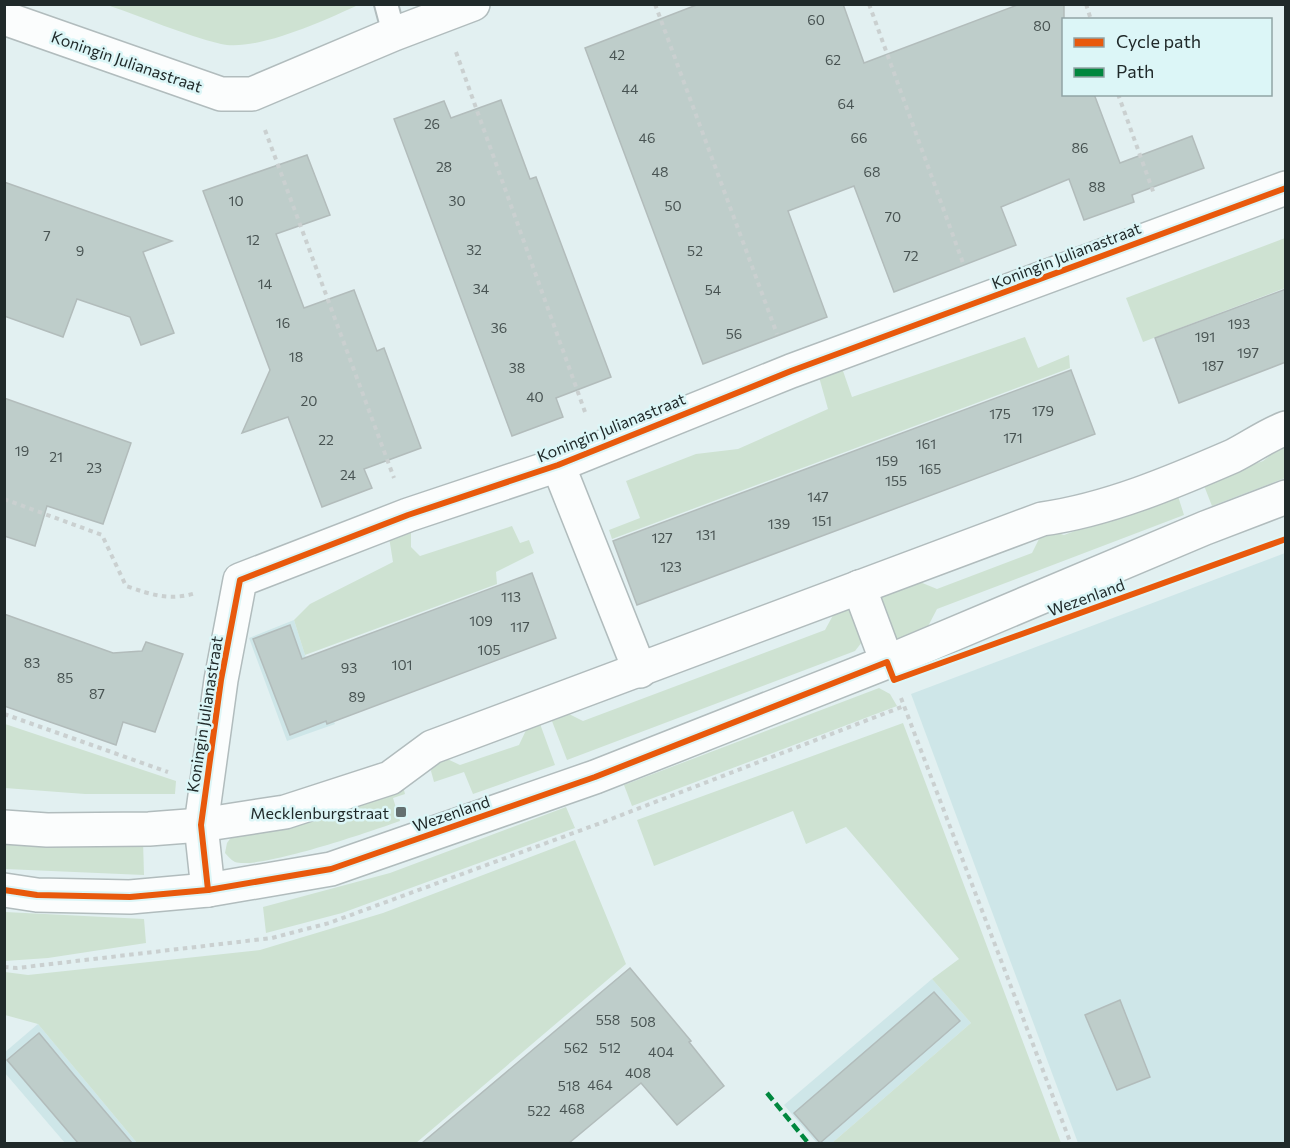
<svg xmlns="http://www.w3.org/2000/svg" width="1290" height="1148" font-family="Commissioner,sans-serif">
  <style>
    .built { fill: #cee6e8 }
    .green { fill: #cee2d2 }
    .building { fill: #becdca; stroke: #b2bcbb; stroke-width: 1.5 }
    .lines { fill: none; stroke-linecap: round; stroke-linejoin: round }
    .service-casing { stroke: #b1bcbd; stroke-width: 26 }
    .minor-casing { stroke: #b1bcbd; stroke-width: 36 }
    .tertiary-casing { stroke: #b1bcbd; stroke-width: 36 }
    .path { stroke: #cad0d0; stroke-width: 4; stroke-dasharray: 4.5 4.5; stroke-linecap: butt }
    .service { stroke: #fbfdfd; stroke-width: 22 }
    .minor { stroke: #fbfdfd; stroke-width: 33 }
    .tertiary { stroke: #fbfdfd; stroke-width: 33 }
    .quiet { stroke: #00873e; stroke-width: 4.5; stroke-dasharray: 9 4.5; stroke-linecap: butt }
    .cycleway-casing { stroke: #dcf6f7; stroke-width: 10 }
    .cycleway { stroke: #e8590c; stroke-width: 6 }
    .poi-dot { fill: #646f70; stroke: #dcf6f7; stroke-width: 2 }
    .labels { text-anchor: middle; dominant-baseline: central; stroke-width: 5; stroke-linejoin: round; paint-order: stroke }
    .number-label { font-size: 14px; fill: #485352 }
    .street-label { font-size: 16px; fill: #202a2a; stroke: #dcf6f7 }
    .poi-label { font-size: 16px; fill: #202a2a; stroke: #dcf6f7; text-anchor: end }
  </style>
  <rect width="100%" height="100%" fill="#e2f0f1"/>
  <!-- built -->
  <g class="built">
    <path d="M1285,553V1143H1078L911,694Z"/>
    <path d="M294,620L305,655L335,724L287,741L249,638Z"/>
    <path d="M932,979L971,1023L832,1143H817L784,1105Z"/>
    <path d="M38,1024L137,1143H65L5,1073L4,1053Z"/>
  </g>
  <!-- green -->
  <g class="green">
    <path d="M107,5H358C326,20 256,52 221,44C183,35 144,17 107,5Z"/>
    <path d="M1285,238V288L1143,342L1126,298Z"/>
    <path d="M1025,337L1038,368L1069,355L1070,368L612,539L609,530L640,518L626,481L696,454L738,449L828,409L819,377L842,368L852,397Z"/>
    <path d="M1285,444V478L1212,506L1203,483L1263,461Z"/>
    <path d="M1177,493L1184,515L937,609L924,634L892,649L876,596L915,580L937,589L1032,553L1042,533L1049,530L1064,535Z"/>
    <path d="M512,526L520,543L529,540L534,553L496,572L497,584L305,655L294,620L310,604L393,562L389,537L411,530V547L420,556Z"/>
    <path d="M849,605L862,642L855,651L567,760L550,716L565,712L583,721L825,630L837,608Z"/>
    <path d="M879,688L890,694L897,706L632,806L624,785Z"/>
    <path d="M539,721L555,765L473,794L464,772L434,782L431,771L434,761L443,757L460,765L519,745L528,726Z"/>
    <path d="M903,723L1061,1143H832L971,1023L932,979L959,959L846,827L806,844L793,811L654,866L637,820Z"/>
    <path d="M5,724L176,781L175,794H85L5,788Z"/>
    <path d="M403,786L405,794L393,798L400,821C372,831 259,870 235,862C231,860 228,856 225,853L227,843L232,836Z"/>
    <path d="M566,807L575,828L342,913L266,933L263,907L390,873Z"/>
    <path d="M4,837L143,840L144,875L5,869Z"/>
    <path d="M575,840L626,964L416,1143H137L38,1024L5,1015V972L28,975L260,950L383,913Z"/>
    <path d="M5,912L144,919L146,943L48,958L5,961Z"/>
  </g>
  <!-- building -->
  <g class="building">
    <path d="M699,4H843L864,63L1020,4H1064V94H1094L1120,163L1192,136L1204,168L1132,195L1134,202L1084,220L1069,179L1001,207L1016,245L894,292L854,186L788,211L827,317L703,364L585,48Z"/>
    <path d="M501,100L530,179L536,177L611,377L556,398L563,417L512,436L394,119L444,101L451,118Z"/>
    <path d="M307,155L330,215L276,234L304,308L354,290L377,351L384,348L421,448L364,469L372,488L322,507L288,417L242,433L270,370L203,191Z"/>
    <path d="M4,182L172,241L143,252L174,333L141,345L130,317L77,299L63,337L4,316Z"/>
    <path d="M1286,289V362L1179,403L1155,338Z"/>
    <path d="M1071,370L1095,434L637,605L613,541Z"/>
    <path d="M4,398L131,443L103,524L47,506L35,546L4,536Z"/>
    <path d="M532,573L556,638L327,724L326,721L290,735L253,639L290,625L302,659Z"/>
    <path d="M4,614L113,653L142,651L146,642L183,654L155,732L123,722L116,745L4,706Z"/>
    <path d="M630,968L691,1041L689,1042L724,1086L677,1125L641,1083L569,1143H422Z"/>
    <path d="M934,992L960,1021L820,1143L794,1113Z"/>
    <path d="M1120,1000L1150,1077L1117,1090L1085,1015Z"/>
    <path d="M39,1033L73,1074L132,1143H78L7,1060Z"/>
  </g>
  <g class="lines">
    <!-- service casing -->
    <g class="service-casing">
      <path id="service" d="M386,4L394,34"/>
    </g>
    <!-- minor casing -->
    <g class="minor-casing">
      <g id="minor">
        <path d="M4,18L221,94H252L394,34L473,4"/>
        <path d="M558,465L640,671"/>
        <path d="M859,587L887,662"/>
        <path d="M4,827L47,830L149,829L201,825L285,812L390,778L432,747L1042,519C1107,510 1173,482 1233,456C1251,447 1267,435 1286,428"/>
        <path d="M208,890L201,825L221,680L240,580L408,515L558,465L791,371L1286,188"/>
      </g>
    </g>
    <!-- tertiary casing -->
    <g class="tertiary-casing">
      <path id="tertiary" d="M4,890L37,895L130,897L208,890L331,869L595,777L887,662L1205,528L1286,497"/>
    </g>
    <!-- path -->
    <g class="path">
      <path d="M655,4L777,334"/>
      <path d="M869,4L963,263"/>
      <path d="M1086,4L1091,20"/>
      <path d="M456,52L585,412"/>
      <path d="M1118,94L1154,194"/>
      <path d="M265,130L394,478"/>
      <path d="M4,499L102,535L126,586C152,595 170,601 196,593"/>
      <path d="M901,698L1071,1144"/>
      <path d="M4,714L168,772"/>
      <path d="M4,967L17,968L272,938L329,923L606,821L904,706"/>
    </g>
    <!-- service -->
    <use href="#service" class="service"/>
    <!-- minor -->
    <use href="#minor" class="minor"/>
    <!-- tertiary -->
    <use href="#tertiary" class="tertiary"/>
    <!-- quiet -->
    <path class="quiet" d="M767,1093L809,1144"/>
    <!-- cycleway casing -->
    <g class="cycleway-casing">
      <g id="cycleway">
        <path d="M4,890L37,895L130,897L208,890L331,869L595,777L887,662L894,680L1286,539"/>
        <path d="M208,890L201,825L221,680L240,580L408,515L558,465L791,371L1286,188"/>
      </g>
    </g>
    <!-- cycleway -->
    <use href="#cycleway" class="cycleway"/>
  </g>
  <!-- markers -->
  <rect class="poi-dot" x="395" y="806" width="12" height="12" rx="3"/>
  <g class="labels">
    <!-- number labels -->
    <g class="number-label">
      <text x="816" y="19">60</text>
      <text x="1042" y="25">80</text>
      <text x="617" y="54">42</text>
      <text x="833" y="59">62</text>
      <text x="630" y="88">44</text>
      <text x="846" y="103">64</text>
      <text x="432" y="123">26</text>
      <text x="647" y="137">46</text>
      <text x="859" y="137">66</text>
      <text x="1080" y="147">86</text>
      <text x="444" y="166">28</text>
      <text x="660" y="171">48</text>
      <text x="872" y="171">68</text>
      <text x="1097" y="186">88</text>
      <text x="236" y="200">10</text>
      <text x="457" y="200">30</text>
      <text x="673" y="205">50</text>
      <text x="893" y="216">70</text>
      <text x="47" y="235">7</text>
      <text x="253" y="239">12</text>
      <text x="474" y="249">32</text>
      <text x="80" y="250">9</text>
      <text x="695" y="250">52</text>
      <text x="911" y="255">72</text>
      <text x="265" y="283">14</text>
      <text x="481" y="288">34</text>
      <text x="713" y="289">54</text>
      <text x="283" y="322">16</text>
      <text x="1239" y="323">193</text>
      <text x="499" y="327">36</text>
      <text x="734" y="333">56</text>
      <text x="1205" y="336">191</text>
      <text x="1248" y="352">197</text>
      <text x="296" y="356">18</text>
      <text x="1213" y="365">187</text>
      <text x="517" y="367">38</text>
      <text x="535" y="396">40</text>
      <text x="309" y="400">20</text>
      <text x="1043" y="410">179</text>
      <text x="1000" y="413">175</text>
      <text x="1013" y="437">171</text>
      <text x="326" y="439">22</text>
      <text x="926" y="443">161</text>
      <text x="22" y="450">19</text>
      <text x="56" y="456">21</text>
      <text x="887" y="460">159</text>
      <text x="94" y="467">23</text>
      <text x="930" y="468">165</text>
      <text x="348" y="474">24</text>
      <text x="896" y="480">155</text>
      <text x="818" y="496">147</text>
      <text x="822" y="520">151</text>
      <text x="779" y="523">139</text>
      <text x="706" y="534">131</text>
      <text x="662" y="537">127</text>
      <text x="671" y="566">123</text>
      <text x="511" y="596">113</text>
      <text x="481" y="620">109</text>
      <text x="520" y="626">117</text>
      <text x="489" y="649">105</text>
      <text x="32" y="662">83</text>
      <text x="402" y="664">101</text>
      <text x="349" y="667">93</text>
      <text x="65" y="677">85</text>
      <text x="97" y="693">87</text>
      <text x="357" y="696">89</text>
      <text x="608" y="1019">558</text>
      <text x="643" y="1021">508</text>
      <text x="576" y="1047">562</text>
      <text x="610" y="1047">512</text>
      <text x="661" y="1051">404</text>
      <text x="638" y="1072">408</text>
      <text x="600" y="1084">464</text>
      <text x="569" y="1085">518</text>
      <text x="572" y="1108">468</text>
      <text x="539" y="1110">522</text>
    </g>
    <!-- street labels -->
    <g class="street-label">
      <text transform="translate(127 61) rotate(19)">Koningin Julianastraat</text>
      <text transform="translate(1066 255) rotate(-21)">Koningin Julianastraat</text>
      <text transform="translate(611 427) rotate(-22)">Koningin Julianastraat</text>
      <text transform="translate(1086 597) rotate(-20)">Wezenland</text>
      <text transform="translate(204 714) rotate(-81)">Koningin Julianastraat</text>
      <text transform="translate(451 813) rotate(-19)">Wezenland</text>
    </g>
    <!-- poi labels -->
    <g class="poi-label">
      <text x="389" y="812">Mecklenburgstraat</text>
    </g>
  </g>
  <!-- border -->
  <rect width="1290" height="1148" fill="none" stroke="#202a2a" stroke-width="12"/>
  <!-- legend -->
  <rect x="1062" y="18" width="210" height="78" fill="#dcf6f7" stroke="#91a4a5" stroke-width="1.5"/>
  <rect x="1074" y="38" width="30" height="9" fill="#e8590c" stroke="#91a4a5" stroke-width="1.5"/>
  <text x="1116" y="48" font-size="18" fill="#202a2a">Cycle path</text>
  <rect x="1074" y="68" width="30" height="9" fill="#00873e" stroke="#91a4a5" stroke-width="1.5"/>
  <text x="1116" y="78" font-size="18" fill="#202a2a">Path</text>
</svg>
